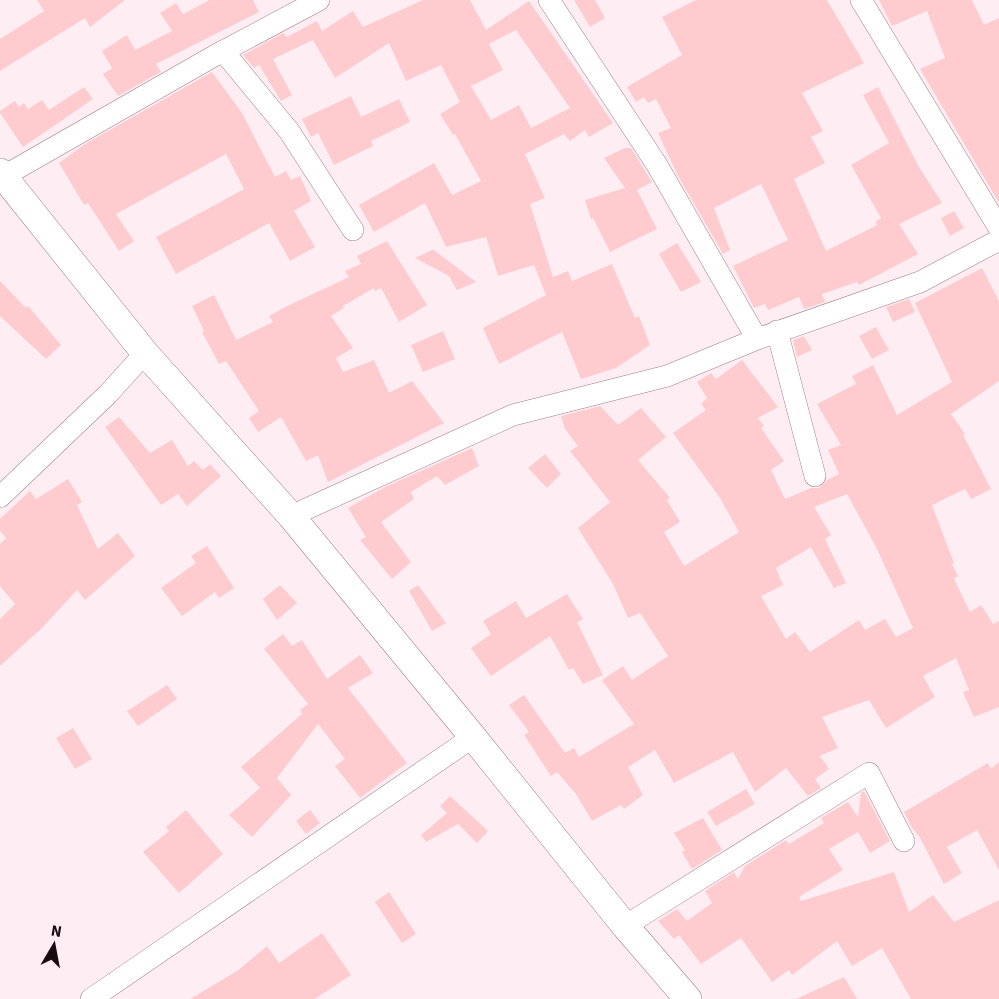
<svg xmlns="http://www.w3.org/2000/svg" width="999" height="999" font-family="'Source Sans 3',sans-serif">
  <style>
    .building { fill: #feccce; fill-rule: evenodd }
    .lines { fill: none; stroke-linecap: round; stroke-linejoin: round }
    .minor-casing { stroke: #a17d8b; stroke-width: 22 }
    .tertiary-casing { stroke: #a17d8b; stroke-width: 28 }
    .minor { stroke: #fff; stroke-width: 21 }
    .tertiary { stroke: #fff; stroke-width: 27 }
  </style>
  <rect width="100%" height="100%" fill="#feeef4"/>
  <!-- building -->
  <g class="building">
    <path d="M37,0H125L90,27L85,18L0,71V39L44,11Z"/>
    <path d="M210,0H253L259,12L156,64L161,72L118,96L103,74L112,68L102,51L127,35L135,50L172,31L160,13L176,3L183,14Z"/>
    <path d="M423,0H470L486,30L529,1L613,123L589,137L585,130L570,141L564,134L525,154L545,198L530,204L553,277L568,271L572,281L612,264L635,318L639,316L650,345L616,368L581,379L562,332L499,364L483,328L546,295L534,265L498,276L486,237L446,247L425,203L374,232L359,205L434,163L452,195L481,181L455,134L453,135L440,114L460,102L441,65L406,81L389,43L335,78L313,40L273,59L292,95L281,101L259,65L254,68L243,55L283,33L287,37L317,21L322,31L353,11L363,27ZM516,30L570,108L531,128L519,105L491,120L471,86L503,70L489,44Z"/>
    <path d="M574,0H595L605,18L590,27Z"/>
    <path d="M696,0H827L864,63L802,93L823,131L811,137L825,163L794,179L826,251L877,225L875,222L881,218L851,165L889,143L863,95L878,87L919,167L942,203L899,224L918,254L859,285L857,282L822,294L825,302L804,309L799,297L768,310L765,304L754,308L733,266L788,240L761,184L714,208L730,250L723,254L678,176L658,133L671,128L656,99L648,103L644,97L636,102L627,87L682,55L662,17Z"/>
    <path d="M879,0H972L984,25L999,18V203L920,69L945,58L927,11L892,26Z"/>
    <path d="M212,72L242,113L275,177L286,171L291,180L300,176L311,201L294,211L315,247L290,261L269,223L176,274L156,237L244,189L226,154L116,214L134,241L119,251L88,203L84,205L59,163L85,144Z"/>
    <path d="M84,87L93,99L23,147L0,113V111L15,101L19,107L24,103L28,109L42,100L49,110Z"/>
    <path d="M351,96L361,117L399,99L410,122L371,141L373,146L334,165L318,133L311,137L302,119Z"/>
    <path d="M625,148H631L652,182L637,190L657,229L610,252L593,218L591,219L585,200L625,188L604,158Z"/>
    <path d="M954,211L964,228L950,236L941,218Z"/>
    <path d="M387,241L427,305L399,322L381,288L375,291L374,288L343,306L344,308L331,316L353,348L336,358L343,372L374,360L389,393L412,381L444,423L328,482L318,455L306,461L281,417L258,432L249,418L259,411L226,361L219,364L202,332L204,331L192,306L214,295L236,340L273,322L269,316L283,308L349,277L345,271L361,264L357,256Z"/>
    <path d="M677,243L701,282L681,292L659,254Z"/>
    <path d="M434,249V250L476,282L457,290L449,276L415,258Z"/>
    <path d="M982,268L999,301V381L951,414L965,434L963,435L991,489L971,499L965,489L932,505L954,563L952,564L958,576L954,579L970,612L981,605L993,624L999,621V707L974,717L963,692L969,690L956,658L923,676L935,697L886,728L869,700L822,717L838,748L820,756L829,769L815,779L821,788L808,796L786,768L755,792L733,752L674,783L655,750L628,767L643,795L624,809L621,805L592,821L576,794L557,772L551,776L524,735L529,732L509,705L524,695L565,753L574,748L579,757L634,724L602,680L623,666L632,680L668,656L640,613L628,618L613,584L578,528L610,502L570,451L578,446L565,429L561,416L600,406L618,425L641,408L666,437L638,460L670,498L667,500L680,522L664,532L684,566L739,532L720,498L673,433L706,410L701,404L707,398L697,382L711,373L716,379L742,360L778,407L758,418L764,426L761,428L784,461L771,470L785,499L811,488H819L827,480L839,474L828,450L841,445L817,404L856,384L852,376L873,365L897,415L952,382L915,303ZM847,494L877,549L913,628L896,637L885,619L865,630L859,620L810,652L795,632L786,639L761,596L783,585L776,568L811,547L834,588L846,583L825,539L831,535L814,507Z"/>
    <path d="M0,281L26,308L28,306L61,345L46,359L0,316Z"/>
    <path d="M909,299L915,312L893,322L886,307Z"/>
    <path d="M876,327L889,350L872,359L859,336Z"/>
    <path d="M443,331L455,359L423,372L411,345Z"/>
    <path d="M804,336L812,350L797,357L793,340Z"/>
    <path d="M119,417L150,453L172,440L188,466L194,461L203,470L210,464L221,476L187,506L178,494L161,505L105,427Z"/>
    <path d="M472,448L479,466L445,485L437,476L411,492L414,499L381,522L411,562L392,579L360,540L366,537L348,508L385,487Z"/>
    <path d="M545,454L561,474L547,488L528,468Z"/>
    <path d="M68,479L82,502L77,505L98,549L118,533L135,556L85,600L77,590L42,628L0,666V619L15,604L0,586V544L6,538L0,531V519L30,491L36,499Z"/>
    <path d="M207,546L234,588L219,598L215,592L182,616L161,588L196,563L191,556Z"/>
    <path d="M280,585L297,603L277,620L263,599Z"/>
    <path d="M418,585L446,623L432,631L409,591Z"/>
    <path d="M567,594L583,619L577,622L603,675L583,684L573,668L569,670L550,636L491,676L471,648L491,634L483,621L516,601L526,618Z"/>
    <path d="M283,634L292,646L302,640L327,679L360,655L373,673L348,688L407,763L360,798L335,766L345,759L318,724L277,778L291,795L252,837L229,815L260,788L241,767L302,714L300,710L308,704L264,649Z"/>
    <path d="M167,685L177,699L138,726L127,711Z"/>
    <path d="M73,728L92,759L75,769L56,738Z"/>
    <path d="M999,762V870L977,830L947,847L962,873L944,884L919,836L912,828L904,812L988,763L991,769Z"/>
    <path d="M746,789L755,804L716,826L707,812Z"/>
    <path d="M864,791L890,841L870,853L858,832L829,849L843,870L799,897L801,901L894,872L909,912L933,895L954,922L999,900V999H911L882,948L852,966L837,941L792,975L789,970L772,982L741,938L701,964L679,935L674,939L658,921L677,909L687,921L712,903L705,891L734,872L738,879L745,866L786,840L789,844L824,823L821,818L848,802L858,817L861,793Z"/>
    <path d="M450,796L488,831L477,843L458,824L426,842L421,835L447,813L440,806Z"/>
    <path d="M186,810L223,854L179,893L143,852L169,831L166,827Z"/>
    <path d="M310,810L320,823L306,834L296,821Z"/>
    <path d="M703,818L722,850L692,869L682,852L685,850L674,833Z"/>
    <path d="M389,892L416,934L402,943L375,902Z"/>
    <path d="M322,933L351,975L315,999H190L237,971L267,946L279,963Z"/>
    <path d="M844,977L857,999H796Z"/>
  </g>
  <g class="lines">
    <!-- minor casing -->
    <g class="minor-casing">
      <g id="minor">
        <path d="M549,0L657,165L757,339"/>
        <path d="M861,0L999,228"/>
        <path d="M223,51L289,131L353,230"/>
        <path d="M4,176L214,56L319,0"/>
        <path d="M777,331L815,476"/>
        <path d="M0,497L108,394L145,353"/>
        <path d="M291,516L513,415L667,376L757,339L920,282L999,240"/>
        <path d="M625,926L869,773L904,841"/>
        <path d="M91,999L473,737"/>
      </g>
    </g>
    <!-- tertiary casing -->
    <g class="tertiary-casing">
      <path id="tertiary" d="M0,172L145,353L291,516L473,737L625,926L688,999"/>
    </g>
    <!-- minor -->
    <use href="#minor" class="minor"/>
    <!-- tertiary -->
    <use href="#tertiary" class="tertiary"/>
  </g>
  <!-- north arrow -->
  <g transform="translate(54 945) rotate(10)" stroke="#feeef4" stroke-width="4.5" paint-order="stroke">
  <path d="M0-4.5L10 22L0 15L-10 22Z" fill="#180b11"/>
  <text y="-9" font-size="16" font-weight="bold" text-anchor="middle" fill="#180b11">N</text>
  </g>
</svg>
